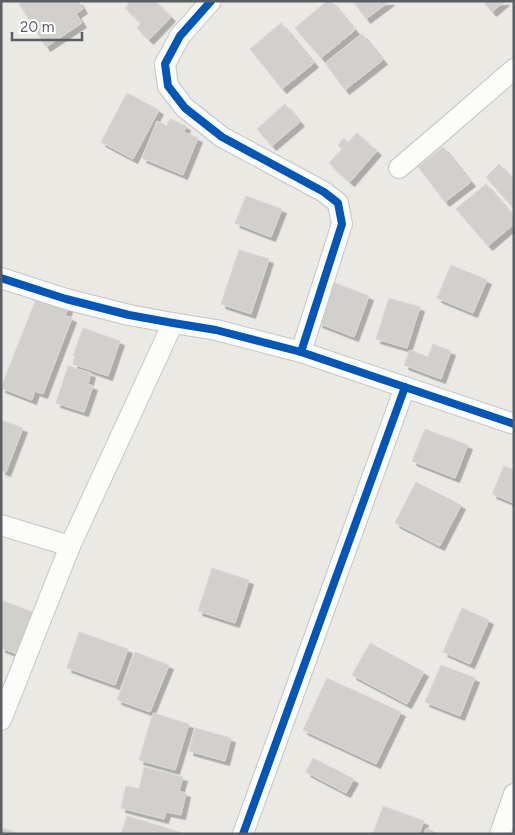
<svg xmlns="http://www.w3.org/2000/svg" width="515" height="835" font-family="Figtree,sans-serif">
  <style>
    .building { fill: #d1d0cd; stroke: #d9d7d3; filter: url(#shadow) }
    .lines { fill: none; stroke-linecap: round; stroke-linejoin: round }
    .minor-casing { stroke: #c5c5c5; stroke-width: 22 }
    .minor { stroke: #fcfcfb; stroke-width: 20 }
    .cycleway-casing { stroke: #fff; stroke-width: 11 }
    .cycleway { stroke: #0057b8; stroke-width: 8 }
  </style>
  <defs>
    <filter id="shadow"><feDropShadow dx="4.5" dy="4.5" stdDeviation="0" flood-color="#0004"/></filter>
  </defs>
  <rect width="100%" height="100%" fill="#eae9e4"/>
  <!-- building -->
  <g class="building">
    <path d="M24,1H78L83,9L76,14L82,23L46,47L19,4Z"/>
    <path d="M126,1H155L171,17L149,40L137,28L141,23L125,8L129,4Z"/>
    <path d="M327,1H331L355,30L321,58L295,28Z"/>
    <path d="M353,1H390L366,19Z"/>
    <path d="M483,1H505L492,12Z"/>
    <path d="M281,23L314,63L282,89L250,49Z"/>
    <path d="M362,34L383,60L345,90L325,63Z"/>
    <path d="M127,93L159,110L133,159L101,142Z"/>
    <path d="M285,104L300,122L272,146L257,129Z"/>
    <path d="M170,119L186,126L184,132L198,138L183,175L142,158L157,121L167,126Z"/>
    <path d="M357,133L377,151L350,182L329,163L342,149L338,145L344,138L348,142Z"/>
    <path d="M443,147L471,182L445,202L418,167Z"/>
    <path d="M499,164L514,180V209L486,177Z"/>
    <path d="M486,184L514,217V224L488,246L456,209Z"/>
    <path d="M246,196L282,209L271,237L235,223Z"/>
    <path d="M239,250L269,259L251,314L221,304Z"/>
    <path d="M451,265L487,280L473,313L437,298Z"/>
    <path d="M333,282L369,296L354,337L318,323Z"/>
    <path d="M38,294L69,306L65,315L72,318L43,394L35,391L32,400L1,388Z"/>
    <path d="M389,298L420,307L407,348L376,339Z"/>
    <path d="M83,328L120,341L108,376L73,364L75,356H73Z"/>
    <path d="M433,344L451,351L441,379L404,365L410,350L428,357Z"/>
    <path d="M68,366L91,373L88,384L93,386L84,412L56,403Z"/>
    <path d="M1,420L23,428L6,472L1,470Z"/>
    <path d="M425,429L468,445L455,478L412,461Z"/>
    <path d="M504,466L514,470V503L492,494Z"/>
    <path d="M416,482L461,505L440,546L395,523Z"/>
    <path d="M212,568L249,580L235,623L198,611Z"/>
    <path d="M1,600L35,613L20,655L1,648Z"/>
    <path d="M462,608L489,620L470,664L443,652Z"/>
    <path d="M79,632L128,649L115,685L67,668Z"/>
    <path d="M370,643L424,672L407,704L352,675Z"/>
    <path d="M135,652L169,665L150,712L117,700Z"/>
    <path d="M441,665L475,678L460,716L425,702Z"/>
    <path d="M327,678L401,712L376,764L303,730Z"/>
    <path d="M153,713L189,724L175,770L139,760Z"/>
    <path d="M195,728L231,738L225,761L189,751Z"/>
    <path d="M313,758L354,779L346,793L306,772Z"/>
    <path d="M144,767L183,777L179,791L186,793L181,815L166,812L164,819L121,808L126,786L139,789Z"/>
    <path d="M383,806L424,821L419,834H373Z"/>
    <path d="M127,816L179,832L178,834H121Z"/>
    <path d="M3,828L19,834H1Z"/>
    <path d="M426,828L440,834H424Z"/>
  </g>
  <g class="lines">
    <!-- minor casing -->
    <g class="minor-casing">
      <g id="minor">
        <path d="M211,1L180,36L165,64L168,86L185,108L222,137L324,192L338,203L342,224L301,352"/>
        <path d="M399,168L439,134L514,69"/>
        <path d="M1,278L66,299L129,315L173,323L216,330L301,352L514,424"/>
        <path d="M1,525L70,546"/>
        <path d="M1,720L70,546L173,323"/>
        <path d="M243,834L405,387"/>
        <path d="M500,834L514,794"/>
      </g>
    </g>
    <!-- minor -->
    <use href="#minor" class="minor"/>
    <!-- cycleway casing -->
    <g class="cycleway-casing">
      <g id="cycleway">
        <path d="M211,1L180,36L165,64L168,86L185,108L222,137L324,192L338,203L342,224L301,352"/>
        <path d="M1,278L66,299L129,315L173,323L216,330L301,352L514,424"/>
        <path d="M243,834L405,387"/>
      </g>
    </g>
    <!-- cycleway -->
    <use href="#cycleway" class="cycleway"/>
  </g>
  <!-- border -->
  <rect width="515" height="835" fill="none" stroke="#5a5d62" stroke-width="5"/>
  <!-- scale -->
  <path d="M12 32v8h70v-8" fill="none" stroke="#5a5d62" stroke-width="2.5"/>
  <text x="20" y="32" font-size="15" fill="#5a5d62" stroke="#ffffff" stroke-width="4" paint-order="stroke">20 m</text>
</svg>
